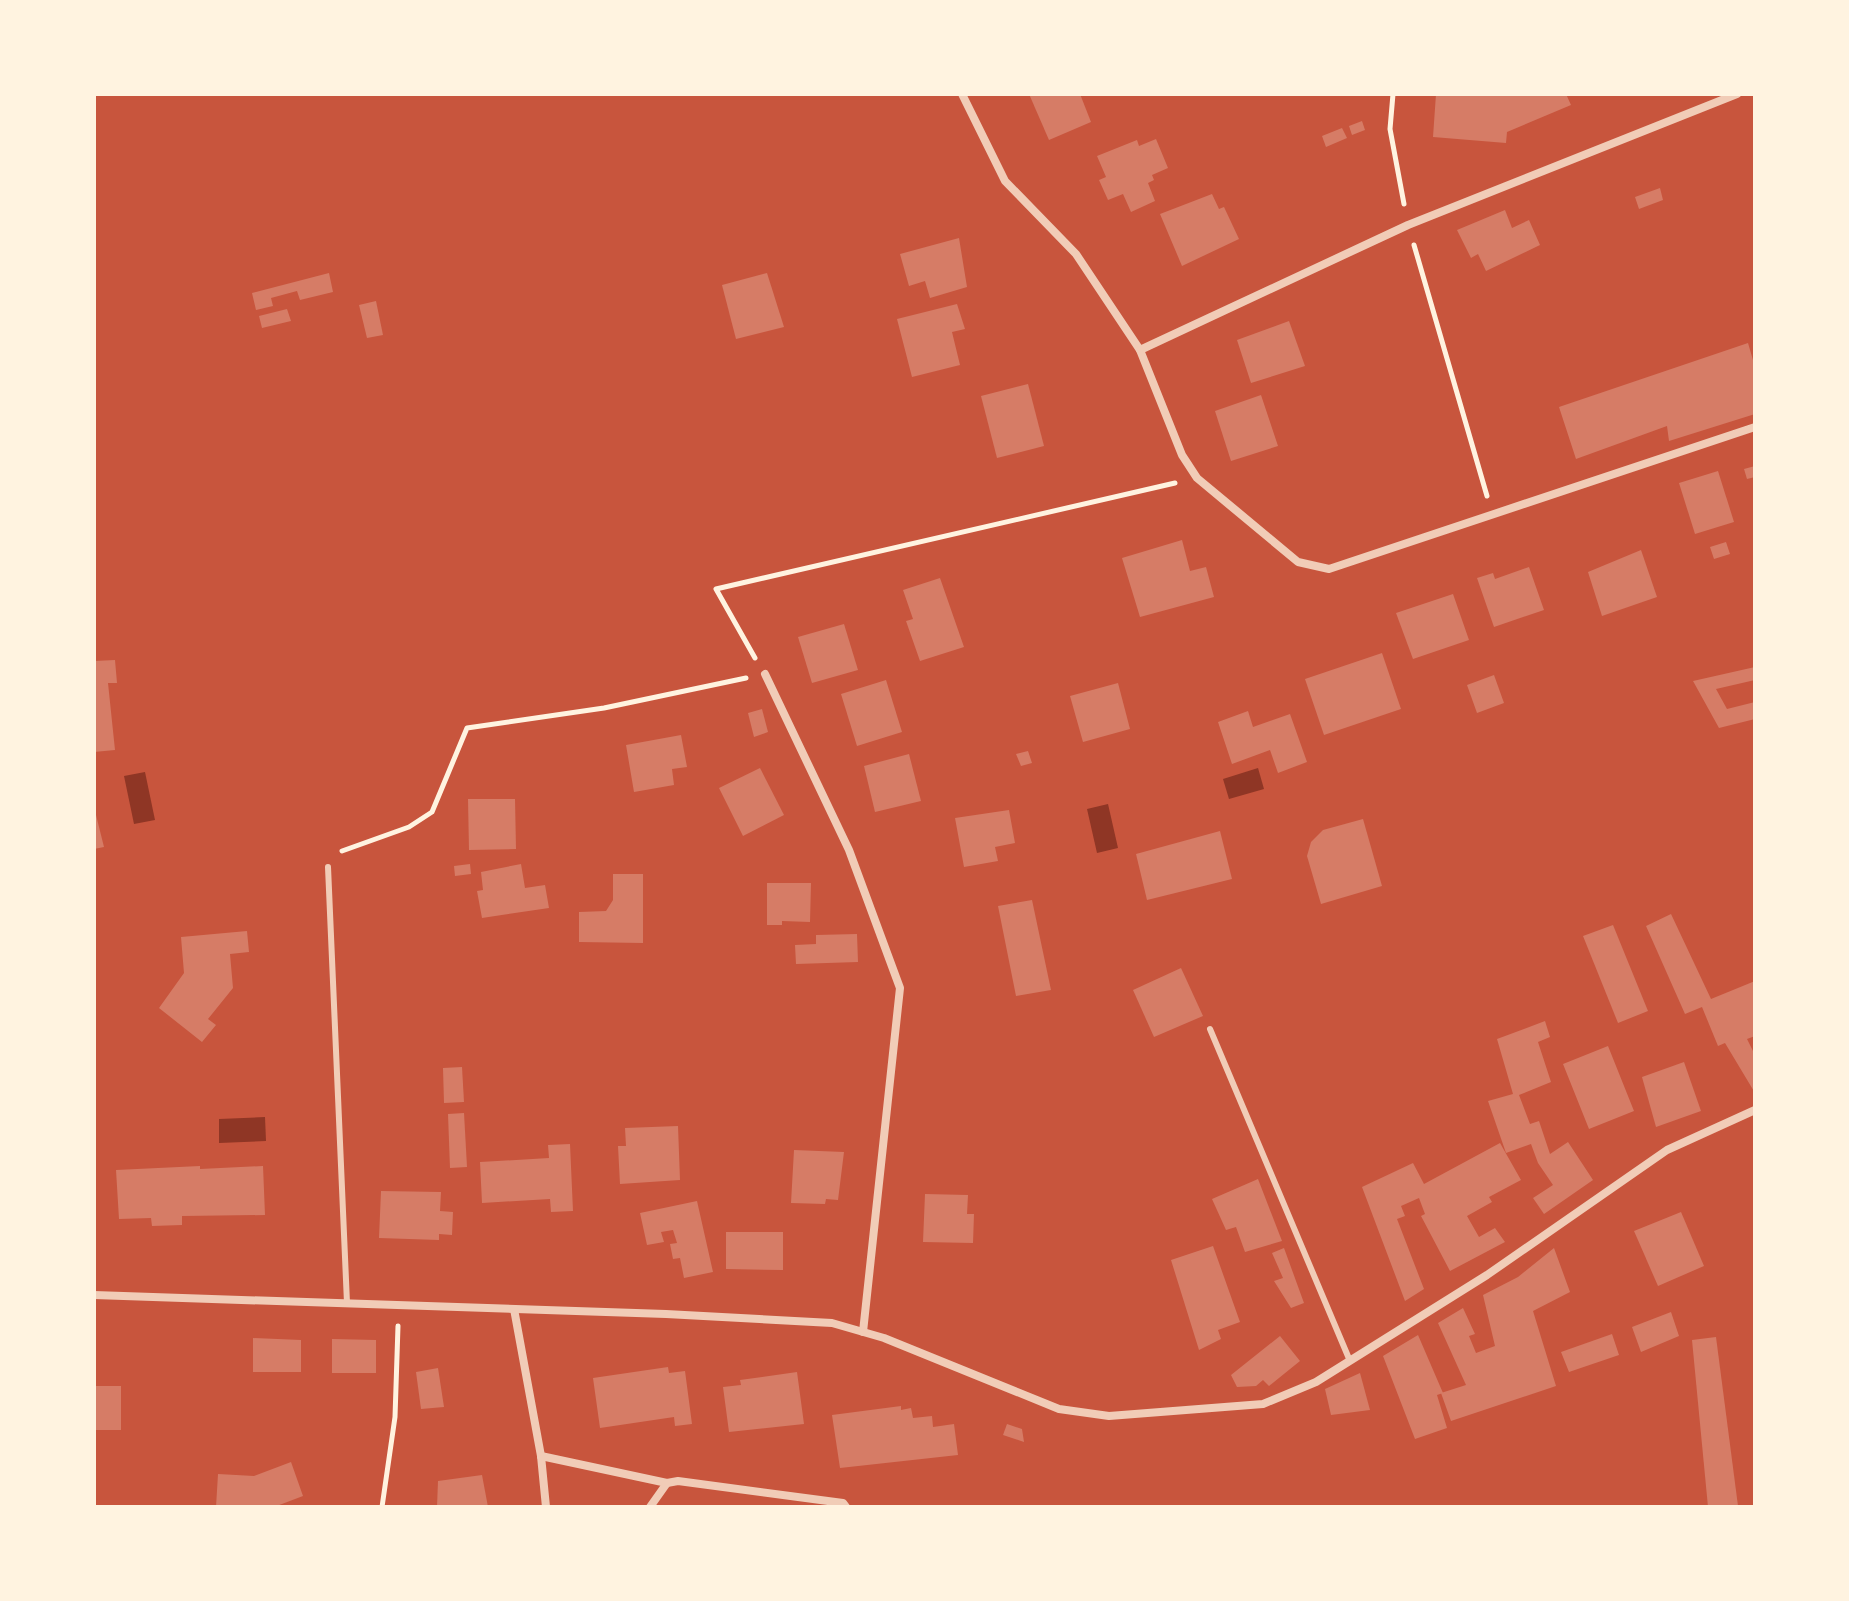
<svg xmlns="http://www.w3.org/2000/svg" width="1849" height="1601" font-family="'Open Sans',sans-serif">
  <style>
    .water { fill: #8f3625 }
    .building { fill: #d67c66 }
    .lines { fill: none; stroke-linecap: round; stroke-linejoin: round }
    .path { stroke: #fff3e0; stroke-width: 5 }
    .service { stroke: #f1ccb7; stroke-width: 6 }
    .minor { stroke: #f1ccb7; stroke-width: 8 }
  </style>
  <rect width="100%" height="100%" fill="#c8553d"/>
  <!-- water -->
  <g class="water">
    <path d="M1258,768L1264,789L1229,799L1223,779Z"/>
    <path d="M145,772L155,820L134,824L124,776Z"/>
    <path d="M1108,804L1118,848L1097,853L1087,809Z"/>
    <path d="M265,1117L266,1141L219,1143V1119Z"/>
  </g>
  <!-- building -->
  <g class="building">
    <path d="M1029,94H1080L1091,122L1049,140Z"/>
    <path d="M1436,94H1566L1571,105L1507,132L1506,143L1433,137Z"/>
    <path d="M1362,121L1365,130L1352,135L1349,126Z"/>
    <path d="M1342,128L1347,138L1326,147L1322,136Z"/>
    <path d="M1156,139L1168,168L1152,175L1154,180L1148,183L1155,201L1131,212L1123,194L1108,200L1099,180L1106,177L1097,156L1137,140L1139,146Z"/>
    <path d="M1660,188L1663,200L1639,209L1635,197Z"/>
    <path d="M1212,194L1219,209L1224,207L1239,239L1182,266L1160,214Z"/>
    <path d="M1505,210L1512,228L1529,220L1540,245L1486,271L1478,254L1471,258L1457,230Z"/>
    <path d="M959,238L967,287L930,298L925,281L909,286L900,254Z"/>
    <path d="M329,273L333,292L300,300L297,291L271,298L273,306L256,310L252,293Z"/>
    <path d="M767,273L784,327L736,339L722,285Z"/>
    <path d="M376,301L383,335L367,338L359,305Z"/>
    <path d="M957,304L965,329L952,332L960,365L912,377L897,319Z"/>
    <path d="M287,309L291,321L262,328L259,316Z"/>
    <path d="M1289,321L1305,366L1251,383L1237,340Z"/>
    <path d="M1748,343L1755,367V414L1669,441L1667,426L1576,459L1559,407Z"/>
    <path d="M1028,384L1044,446L997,458L981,396Z"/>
    <path d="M1261,395L1278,446L1231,461L1215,411Z"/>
    <path d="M1755,466V477L1747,479L1744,469Z"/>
    <path d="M1718,471L1734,522L1695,534L1679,483Z"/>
    <path d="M1182,540L1190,571L1206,567L1214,597L1140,617L1122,558Z"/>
    <path d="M1726,542L1730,554L1714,559L1710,547Z"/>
    <path d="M1641,550L1657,597L1602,616L1588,572Z"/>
    <path d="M1529,567L1544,610L1494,627L1477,578L1493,573L1495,579Z"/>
    <path d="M940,578L964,647L920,661L906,621L913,619L903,590Z"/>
    <path d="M1453,594L1469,640L1413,659L1396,613Z"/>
    <path d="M844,624L858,670L812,683L798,637Z"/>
    <path d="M1382,653L1401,709L1324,735L1305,679Z"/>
    <path d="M115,660L117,683H108L115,750L94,752V661Z"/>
    <path d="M1755,667V680L1716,689L1727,709L1755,702V719L1719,728L1693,681Z"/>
    <path d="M1494,675L1504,703L1477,713L1467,685Z"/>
    <path d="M886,680L902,732L857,746L841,694Z"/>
    <path d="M1118,683L1130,729L1083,742L1070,696Z"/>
    <path d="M762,709L768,732L754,737L748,713Z"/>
    <path d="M1248,711L1253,727L1290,714L1307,762L1278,773L1270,750L1232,764L1218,722Z"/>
    <path d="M681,735L687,767L672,769L674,785L634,792L626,745Z"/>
    <path d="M1028,751L1032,763L1021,766L1016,754Z"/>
    <path d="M909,754L921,801L875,812L864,766Z"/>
    <path d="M760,768L784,815L743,836L719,788Z"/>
    <path d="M468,799H515L516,849L469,850Z"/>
    <path d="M94,807L104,847L94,849Z"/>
    <path d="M1009,810L1015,843L995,847L998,861L964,867L955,818Z"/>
    <path d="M1363,819L1382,886L1321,904L1307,856L1311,842L1323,830Z"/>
    <path d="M1220,831L1232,879L1147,900L1136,854Z"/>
    <path d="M470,864L471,874L455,876L454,866Z"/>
    <path d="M521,864L525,888L545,885L549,908L482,918L477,891L483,890L481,872Z"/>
    <path d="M613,874H643V943L579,942V912L606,911L613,900Z"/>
    <path d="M767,883H811L810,922L782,921V925H767Z"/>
    <path d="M1032,900L1051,990L1016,996L998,906Z"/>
    <path d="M1671,914L1711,999L1755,981V1036L1747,1039L1755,1055V1093L1725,1043L1718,1046L1702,1007L1685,1014L1646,926Z"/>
    <path d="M1613,925L1648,1011L1618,1023L1583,936Z"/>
    <path d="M247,931L249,952L230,954L233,988L208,1019L216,1025L202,1042L159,1008L184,973L181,937Z"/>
    <path d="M857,934L858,962L796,964L795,945L816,944V935Z"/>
    <path d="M1181,968L1203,1016L1154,1037L1133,990Z"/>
    <path d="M1545,1021L1550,1037L1538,1042L1551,1082L1519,1095L1530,1124L1539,1121L1550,1154L1568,1142L1593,1180L1544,1214L1533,1198L1553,1185L1538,1163L1531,1144L1506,1153L1488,1101L1513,1094L1497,1039Z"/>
    <path d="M1608,1046L1634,1111L1589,1129L1563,1064Z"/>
    <path d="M1684,1062L1701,1111L1656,1127L1642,1077Z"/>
    <path d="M462,1067L464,1102L444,1103L443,1068Z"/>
    <path d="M464,1113L467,1167L450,1168L448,1114Z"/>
    <path d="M678,1126L680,1180L620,1184L618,1146H626L625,1128Z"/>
    <path d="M1500,1143L1521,1180L1489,1197L1492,1202L1467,1216L1479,1237L1495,1228L1505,1242L1450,1271L1421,1216L1425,1214L1419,1198L1401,1206L1405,1216L1397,1219L1424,1289L1405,1301L1362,1187L1413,1163L1424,1184Z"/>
    <path d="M570,1144L573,1211L551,1212L550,1199L482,1203L480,1162L549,1158L548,1145Z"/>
    <path d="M794,1150L844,1152L838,1200L826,1199L825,1204L791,1203Z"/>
    <path d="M200,1166V1169L263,1166L265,1215L182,1216V1225L152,1226L151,1218L119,1219L116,1170Z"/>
    <path d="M1258,1179L1282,1241L1245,1252L1236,1227L1226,1230L1212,1199Z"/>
    <path d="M381,1191L441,1192L440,1211L453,1212L452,1235L439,1234V1240L379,1238Z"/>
    <path d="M925,1194L968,1195L967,1214H974L973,1243L923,1242Z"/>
    <path d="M697,1201L713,1272L684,1278L680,1258L673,1259L670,1244L677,1243L673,1230L661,1232L664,1242L647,1245L640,1213Z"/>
    <path d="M1681,1212L1704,1266L1658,1286L1634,1231Z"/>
    <path d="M726,1232H783V1270L726,1269Z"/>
    <path d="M1213,1246L1240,1322L1218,1330L1221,1339L1199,1350L1171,1260Z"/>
    <path d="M1284,1248L1304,1303L1291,1308L1274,1281L1283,1278L1272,1253Z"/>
    <path d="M1554,1248L1570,1292L1533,1311L1556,1386L1451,1421L1441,1393L1466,1385L1438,1323L1463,1308L1475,1334L1469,1336L1476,1353L1495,1346L1483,1295L1518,1277Z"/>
    <path d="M1671,1312L1679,1336L1641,1352L1632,1327Z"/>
    <path d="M1612,1334L1619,1355L1569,1372L1561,1352Z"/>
    <path d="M1418,1335L1443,1393L1437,1395L1447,1428L1415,1439L1383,1356Z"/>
    <path d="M1280,1336L1300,1361L1269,1386L1263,1380L1256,1386L1237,1387L1231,1375Z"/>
    <path d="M1716,1337L1738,1506L1727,1507H1708L1692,1340Z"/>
    <path d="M253,1338L301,1340V1372H253Z"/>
    <path d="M332,1339L376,1340V1373H332Z"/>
    <path d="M668,1367L669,1373L685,1371L692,1424L675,1426L674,1417L600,1428L593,1378Z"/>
    <path d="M438,1368L444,1407L421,1409L416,1372Z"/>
    <path d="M797,1372L804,1424L729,1432L723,1387L741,1385L740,1380Z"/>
    <path d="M1360,1373L1370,1410L1331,1415L1325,1389Z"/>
    <rect x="94" y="1386" width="27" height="44"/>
    <path d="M901,1406V1410L911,1408L913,1418L932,1416L933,1427L954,1424L958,1455L840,1468L832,1415Z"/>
    <path d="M1007,1424L1022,1429L1024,1442L1003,1435Z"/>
    <path d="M291,1462L303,1496L274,1507H216L218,1474L254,1476Z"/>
    <path d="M482,1475L488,1507H437L438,1481Z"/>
  </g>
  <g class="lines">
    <!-- path -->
    <g class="path">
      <path d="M1393,94L1390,129L1404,204"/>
      <path d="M1414,245L1487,496"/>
      <path d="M755,658L716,589L1175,483"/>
      <path d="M342,851L409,827L432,812L467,728L604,708L746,678"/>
      <path d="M382,1507L395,1417L398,1326"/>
    </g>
    <!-- service -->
    <g class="service">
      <path d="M328,867L347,1303"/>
      <path d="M1210,1029L1350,1361"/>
    </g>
    <!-- minor -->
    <g class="minor">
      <path d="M962,94L1005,181L1076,254L1140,350L1182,455L1197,478L1298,562L1329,569L1755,427"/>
      <path d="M1140,350L1408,225L1737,94"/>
      <path d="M765,674L849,850L900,988L863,1332"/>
      <path d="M94,1295L666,1314L832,1323L884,1338L1059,1409L1109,1416L1263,1404L1316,1382L1487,1275L1667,1150L1755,1110"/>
      <path d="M514,1309L541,1456L546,1507"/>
      <path d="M541,1456L667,1483"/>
      <path d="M650,1507L667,1483L678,1481L843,1503L846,1507"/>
    </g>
  </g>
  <!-- border -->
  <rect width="1849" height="1601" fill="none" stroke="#fff3e0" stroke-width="192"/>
</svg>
